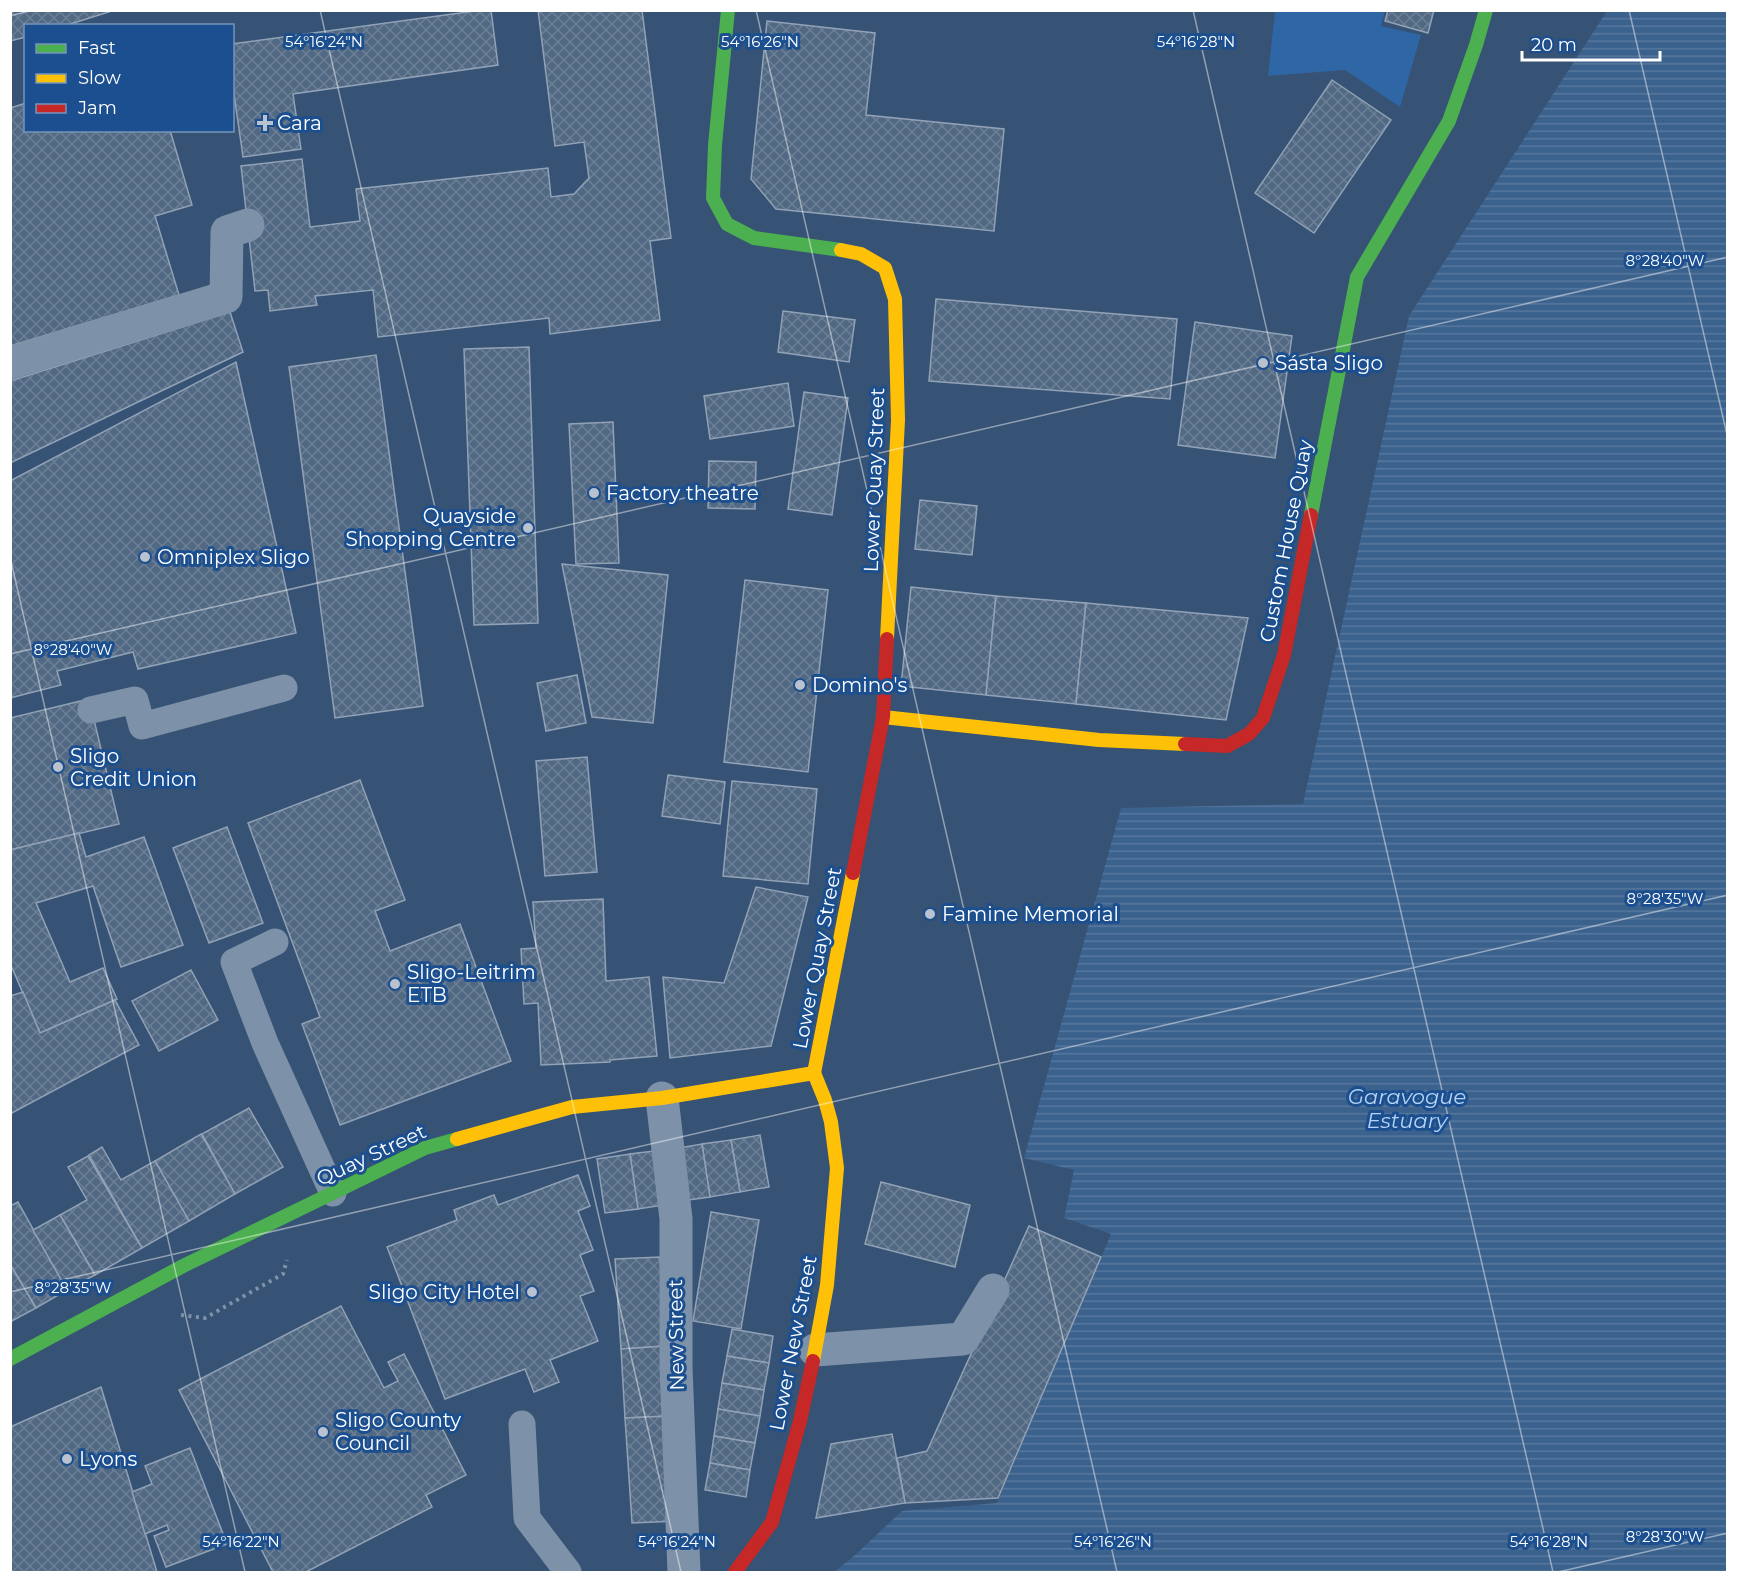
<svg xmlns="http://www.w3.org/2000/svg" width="1738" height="1583" font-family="Montserrat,sans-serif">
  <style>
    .green { fill: #2f66a5 }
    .water { fill: url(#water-rules) }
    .building { fill: url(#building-cross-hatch); stroke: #92a2b6; stroke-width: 1.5 }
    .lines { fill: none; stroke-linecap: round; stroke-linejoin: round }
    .path { stroke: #7d92a8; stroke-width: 4; stroke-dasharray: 3 4.5; stroke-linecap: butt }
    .lane { stroke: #7d92a8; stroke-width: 27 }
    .street { stroke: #7d92a8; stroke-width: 33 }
    .fast { stroke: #4caf50; stroke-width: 14 }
    .slow { stroke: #ffc107; stroke-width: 14 }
    .jam { stroke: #c62828; stroke-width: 14 }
    .ticks { fill: none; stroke: #fff; stroke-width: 1.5; stroke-opacity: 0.45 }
    .poi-dot { fill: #b9c2ce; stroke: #1b4f8f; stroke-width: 2 }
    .labels { text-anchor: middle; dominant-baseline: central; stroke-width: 6; stroke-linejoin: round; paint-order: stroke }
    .poi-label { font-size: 20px; fill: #fff; stroke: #1b4f8f; text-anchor: start }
    .street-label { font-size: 20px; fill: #fff; stroke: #1b4f8f }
    .water-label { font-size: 21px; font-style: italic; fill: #b5d3f5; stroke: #1b4f8f }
    .ticks-label { font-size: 15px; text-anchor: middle; fill: #fff; stroke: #1b4f8f; stroke-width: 6; stroke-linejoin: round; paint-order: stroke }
  </style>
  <defs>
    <pattern id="water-rules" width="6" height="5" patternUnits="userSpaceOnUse" patternTransform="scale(1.5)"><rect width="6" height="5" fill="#3b618d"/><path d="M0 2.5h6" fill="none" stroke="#58799e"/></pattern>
    <pattern id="building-cross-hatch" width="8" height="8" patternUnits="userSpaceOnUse" patternTransform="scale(1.5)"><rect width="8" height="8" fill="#526984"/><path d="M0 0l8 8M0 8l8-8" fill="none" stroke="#6c8096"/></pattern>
  </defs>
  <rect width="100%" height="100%" fill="#365274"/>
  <!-- green -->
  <path class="green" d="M1275,11H1385L1381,26L1421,35L1400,107L1345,70L1268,76Z"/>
  <!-- water -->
  <path class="water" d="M1607,11H1727V1572H834L854,1556L902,1511L997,1503L1111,1234L1064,1218L1074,1170L1024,1158L1121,808L1303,804L1409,316Z"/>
  <!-- building -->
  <g class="building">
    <path d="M10,10H115L64,26H26V37L10,41Z"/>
    <path d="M482,10H491L498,65L293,94L301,149L243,157L232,80V44Z"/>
    <path d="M538,10H642L671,238L650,241L660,320L550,334L549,318L378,337L373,290L315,296L317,305L270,311L268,290L255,291L241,166L302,159L310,227L360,221L356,189L548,168L551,197L574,194L589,178L584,142L555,146Z"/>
    <path d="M1388,10H1434L1428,33L1385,21Z"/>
    <path d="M767,21L875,33L866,115L1004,129L994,231L776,209L751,179Z"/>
    <path d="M1332,80L1391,120L1314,233L1255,193Z"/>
    <path d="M26,103V130H170L192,205L155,216L179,295L10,346V108Z"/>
    <path d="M936,299L1177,319L1170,399L929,381Z"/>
    <path d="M783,311L855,320L849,362L778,352Z"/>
    <path d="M230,312L243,352L10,463V381Z"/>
    <path d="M1195,322L1292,336L1275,458L1178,445Z"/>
    <path d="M529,347L538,623L474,625L464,349Z"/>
    <path d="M376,355L423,706L335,718L289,367Z"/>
    <path d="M236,362L296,633L138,669L133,652L57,671L61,685L10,698V481Z"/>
    <path d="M788,383L794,426L710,439L704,396Z"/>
    <path d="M804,392L848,398L832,515L788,509Z"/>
    <path d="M613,422L619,563L576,564L569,424Z"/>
    <path d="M709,461L756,462L755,509L708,508Z"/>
    <path d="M920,500L977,506L972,555L915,549Z"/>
    <path d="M562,564L668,575L653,723L592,717Z"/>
    <path d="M745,580L828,590L808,772L724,762Z"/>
    <path d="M911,587L996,596L986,695L901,686Z"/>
    <path d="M996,596L1086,603L1076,704L986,695Z"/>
    <path d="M1086,603L1248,618L1226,720L1076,704Z"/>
    <path d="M577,675L586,723L546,731L537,683Z"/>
    <path d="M89,699L119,824L10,850V718Z"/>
    <path d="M587,757L597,872L545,876L536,761Z"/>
    <path d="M668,775L725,782L720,824L662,816Z"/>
    <path d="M360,780L405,900L375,911L390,951L460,924L511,1061L340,1125L302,1024L320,1017L248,823Z"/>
    <path d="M732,781L817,789L808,884L723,876Z"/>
    <path d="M227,827L263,923L209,943L173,848Z"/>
    <path d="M79,833L86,857L144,837L183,945L121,967L93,886L36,903L70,982L103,968L117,999L40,1033L10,963V850Z"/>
    <path d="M756,887L808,897L771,1046L670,1058L663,977L724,983Z"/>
    <path d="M603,899L606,981L649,977L657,1056L610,1060V1062L541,1065L538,1003L524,1004L521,949L536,948L533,902Z"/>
    <path d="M191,970L218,1020L159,1051L132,1001Z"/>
    <path d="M23,992L40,1033L115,1000L139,1045L10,1114V996Z"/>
    <path d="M249,1108L283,1167L235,1194L202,1134Z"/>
    <path d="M201,1134L235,1194L189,1221L155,1161Z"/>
    <path d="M760,1135L769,1187L740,1192L731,1140Z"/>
    <path d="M731,1140L740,1192L710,1197L702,1144Z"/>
    <path d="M702,1144L710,1197L681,1201L672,1149Z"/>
    <path d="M102,1147L121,1180L155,1161L189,1221L142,1248L89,1155Z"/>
    <path d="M662,1150L670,1204L638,1209L630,1154Z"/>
    <path d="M630,1154L638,1209L605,1213L597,1159Z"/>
    <path d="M88,1156L142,1248L95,1275L60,1215L87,1200L68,1167Z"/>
    <path d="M578,1175L590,1206L578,1211L593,1250L580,1255L594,1291L580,1296L598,1341L550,1360L559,1382L534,1392L525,1369L445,1399L387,1247L457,1220L454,1210L494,1195L498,1205Z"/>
    <path d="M881,1182L970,1205L955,1267L865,1244Z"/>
    <path d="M18,1202L67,1290L36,1308L10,1264V1206Z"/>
    <path d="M711,1212L759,1220L741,1329L693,1321Z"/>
    <path d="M60,1215L95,1275L67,1290L33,1230Z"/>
    <path d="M1029,1226L1101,1257L998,1498L905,1503L897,1458L927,1451Z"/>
    <path d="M660,1257L665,1346L621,1349L615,1259Z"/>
    <path d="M10,1264L36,1308L10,1322Z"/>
    <path d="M341,1306L384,1388L398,1381L388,1362L404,1354L466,1475L426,1495L432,1507L306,1572H273L179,1390Z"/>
    <path d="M732,1329L773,1336L769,1363L727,1356Z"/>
    <path d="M665,1346L669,1416L625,1418L621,1349Z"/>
    <path d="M727,1356L769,1363L764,1390L722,1383Z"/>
    <path d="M722,1383L764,1390L760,1416L718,1409Z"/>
    <path d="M101,1387L157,1572H10V1427Z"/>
    <path d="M718,1409L760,1416L755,1443L714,1436Z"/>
    <path d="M669,1416L676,1521L632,1523L625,1418Z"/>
    <path d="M892,1434L905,1503L816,1518L831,1444Z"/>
    <path d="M714,1436L755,1443L750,1470L710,1463Z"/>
    <path d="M190,1448L227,1544L166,1567L154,1536L169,1530L167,1525L145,1534L132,1492L152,1484L145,1466Z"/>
    <path d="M710,1463L750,1470L746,1497L705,1490Z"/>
  </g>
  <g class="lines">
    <!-- path -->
    <path class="path" d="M181,1315L205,1318L283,1274L287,1260"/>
    <!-- lane -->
    <g class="lane">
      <path d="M91,710L135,700L142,726L284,688"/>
      <path d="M275,942L234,962L265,1043L333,1193"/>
      <path d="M522,1424L527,1518L568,1572"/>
    </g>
    <!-- street -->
    <g class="street">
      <path d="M10,363L226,297L227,232L248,225"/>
      <path d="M662,1098L676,1219V1367L684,1572"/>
      <path d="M815,1350L963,1339L993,1290"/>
    </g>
    <!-- fast -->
    <g class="fast">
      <path d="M728,10L715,145L713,198L727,224L754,238L841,250"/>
      <path d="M1311,515L1357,277L1449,121L1476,45L1486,10"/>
      <path d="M10,1359L183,1266L425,1148L457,1139"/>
    </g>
    <!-- slow -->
    <g class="slow">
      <path d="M841,250L861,254L885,268L895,299L898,420L887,639"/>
      <path d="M883,717L1099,740L1185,744"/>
      <path d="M814,1073L853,873"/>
      <path d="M457,1139L572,1107L662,1098L814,1073"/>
      <path d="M813,1361L827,1285L837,1168L831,1122L825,1100L814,1073"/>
    </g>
    <!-- jam -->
    <g class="jam">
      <path d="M1185,744L1227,746L1249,734L1263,718L1284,655L1311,515"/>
      <path d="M853,873L883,717L887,639"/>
      <path d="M735,1572L772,1522L800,1421L813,1361"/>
    </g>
  </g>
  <!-- ticks -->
  <path class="ticks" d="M320,10L681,1572M756,10L1117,1572M1193,10L1553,1572M1629,10L1728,439M10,16L33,10M10,557L245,1572M10,654L1728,257M10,1292L1728,895M1558,1572L1728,1533"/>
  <!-- markers -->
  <g class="poi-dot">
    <path d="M262 114h6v6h6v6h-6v6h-6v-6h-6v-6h6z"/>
    <circle cx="1263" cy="363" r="6"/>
    <circle cx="594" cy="493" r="6"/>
    <circle cx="528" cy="528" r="6"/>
    <circle cx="145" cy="557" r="6"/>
    <circle cx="800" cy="685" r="6"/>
    <circle cx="58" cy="767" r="6"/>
    <circle cx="930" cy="914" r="6"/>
    <circle cx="395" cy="984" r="6"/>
    <circle cx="532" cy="1292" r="6"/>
    <circle cx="323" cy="1432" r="6"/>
    <circle cx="67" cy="1459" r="6"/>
  </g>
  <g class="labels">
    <!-- poi labels -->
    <g class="poi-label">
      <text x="277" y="123">Cara</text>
      <text x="1275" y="363">Sásta Sligo</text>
      <text x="606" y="493">Factory theatre</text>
      <text x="516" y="516" text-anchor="end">Quayside<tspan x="516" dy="23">Shopping Centre</tspan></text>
      <text x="157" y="557">Omniplex Sligo</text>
      <text x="812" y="685">Domino's</text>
      <text x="70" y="756">Sligo<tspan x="70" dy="23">Credit Union</tspan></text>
      <text x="942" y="914">Famine Memorial</text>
      <text x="407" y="972">Sligo-Leitrim<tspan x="407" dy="23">ETB</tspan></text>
      <text x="520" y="1292" text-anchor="end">Sligo City Hotel</text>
      <text x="335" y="1420">Sligo County<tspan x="335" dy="23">Council</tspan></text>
      <text x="79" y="1459">Lyons</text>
    </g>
    <!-- street labels -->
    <g class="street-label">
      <text transform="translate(874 480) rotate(-88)">Lower Quay Street</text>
      <text transform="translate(1286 541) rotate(-79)">Custom House Quay</text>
      <text transform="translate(817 958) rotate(-79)">Lower Quay Street</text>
      <text transform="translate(371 1155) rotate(-25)">Quay Street</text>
      <text transform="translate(676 1335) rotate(-91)">New Street</text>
      <text transform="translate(793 1343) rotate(-79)">Lower New Street</text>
    </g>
    <!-- water labels -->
    <g class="water-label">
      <text x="1407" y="1096">Garavogue<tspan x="1407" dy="24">Estuary</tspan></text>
    </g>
  </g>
  <g class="ticks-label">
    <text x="324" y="47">54°16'24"N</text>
    <text x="760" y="47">54°16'26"N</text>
    <text x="1196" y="47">54°16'28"N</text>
    <text x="1665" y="266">8°28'40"W</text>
    <text x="73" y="655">8°28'40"W</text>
    <text x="1665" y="904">8°28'35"W</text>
    <text x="73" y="1293">8°28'35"W</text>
    <text x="1665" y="1542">8°28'30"W</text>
    <text x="241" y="1547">54°16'22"N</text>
    <text x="677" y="1547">54°16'24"N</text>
    <text x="1113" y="1547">54°16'26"N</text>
    <text x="1549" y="1547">54°16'28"N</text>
  </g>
  <!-- border -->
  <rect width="1738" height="1583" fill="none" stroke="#ffffff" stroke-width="24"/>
  <!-- legend -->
  <rect x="24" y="24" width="210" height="108" fill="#1b4f8f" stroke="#7695bc" stroke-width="1.5"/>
  <rect x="36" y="44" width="30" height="9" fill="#4caf50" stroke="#7695bc" stroke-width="1.5"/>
  <text x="78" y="54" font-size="18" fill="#ffffff">Fast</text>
  <rect x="36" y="74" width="30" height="9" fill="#ffc107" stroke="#7695bc" stroke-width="1.5"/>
  <text x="78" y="84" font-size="18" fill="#ffffff">Slow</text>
  <rect x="36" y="104" width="30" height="9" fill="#c62828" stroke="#7695bc" stroke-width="1.5"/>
  <text x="78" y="114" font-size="18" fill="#ffffff">Jam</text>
  <!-- scale -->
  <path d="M1522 51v9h138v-9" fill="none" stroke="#ffffff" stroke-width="3"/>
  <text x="1531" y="51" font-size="18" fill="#ffffff" stroke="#1b4f8f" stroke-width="4.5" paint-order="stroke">20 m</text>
</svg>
